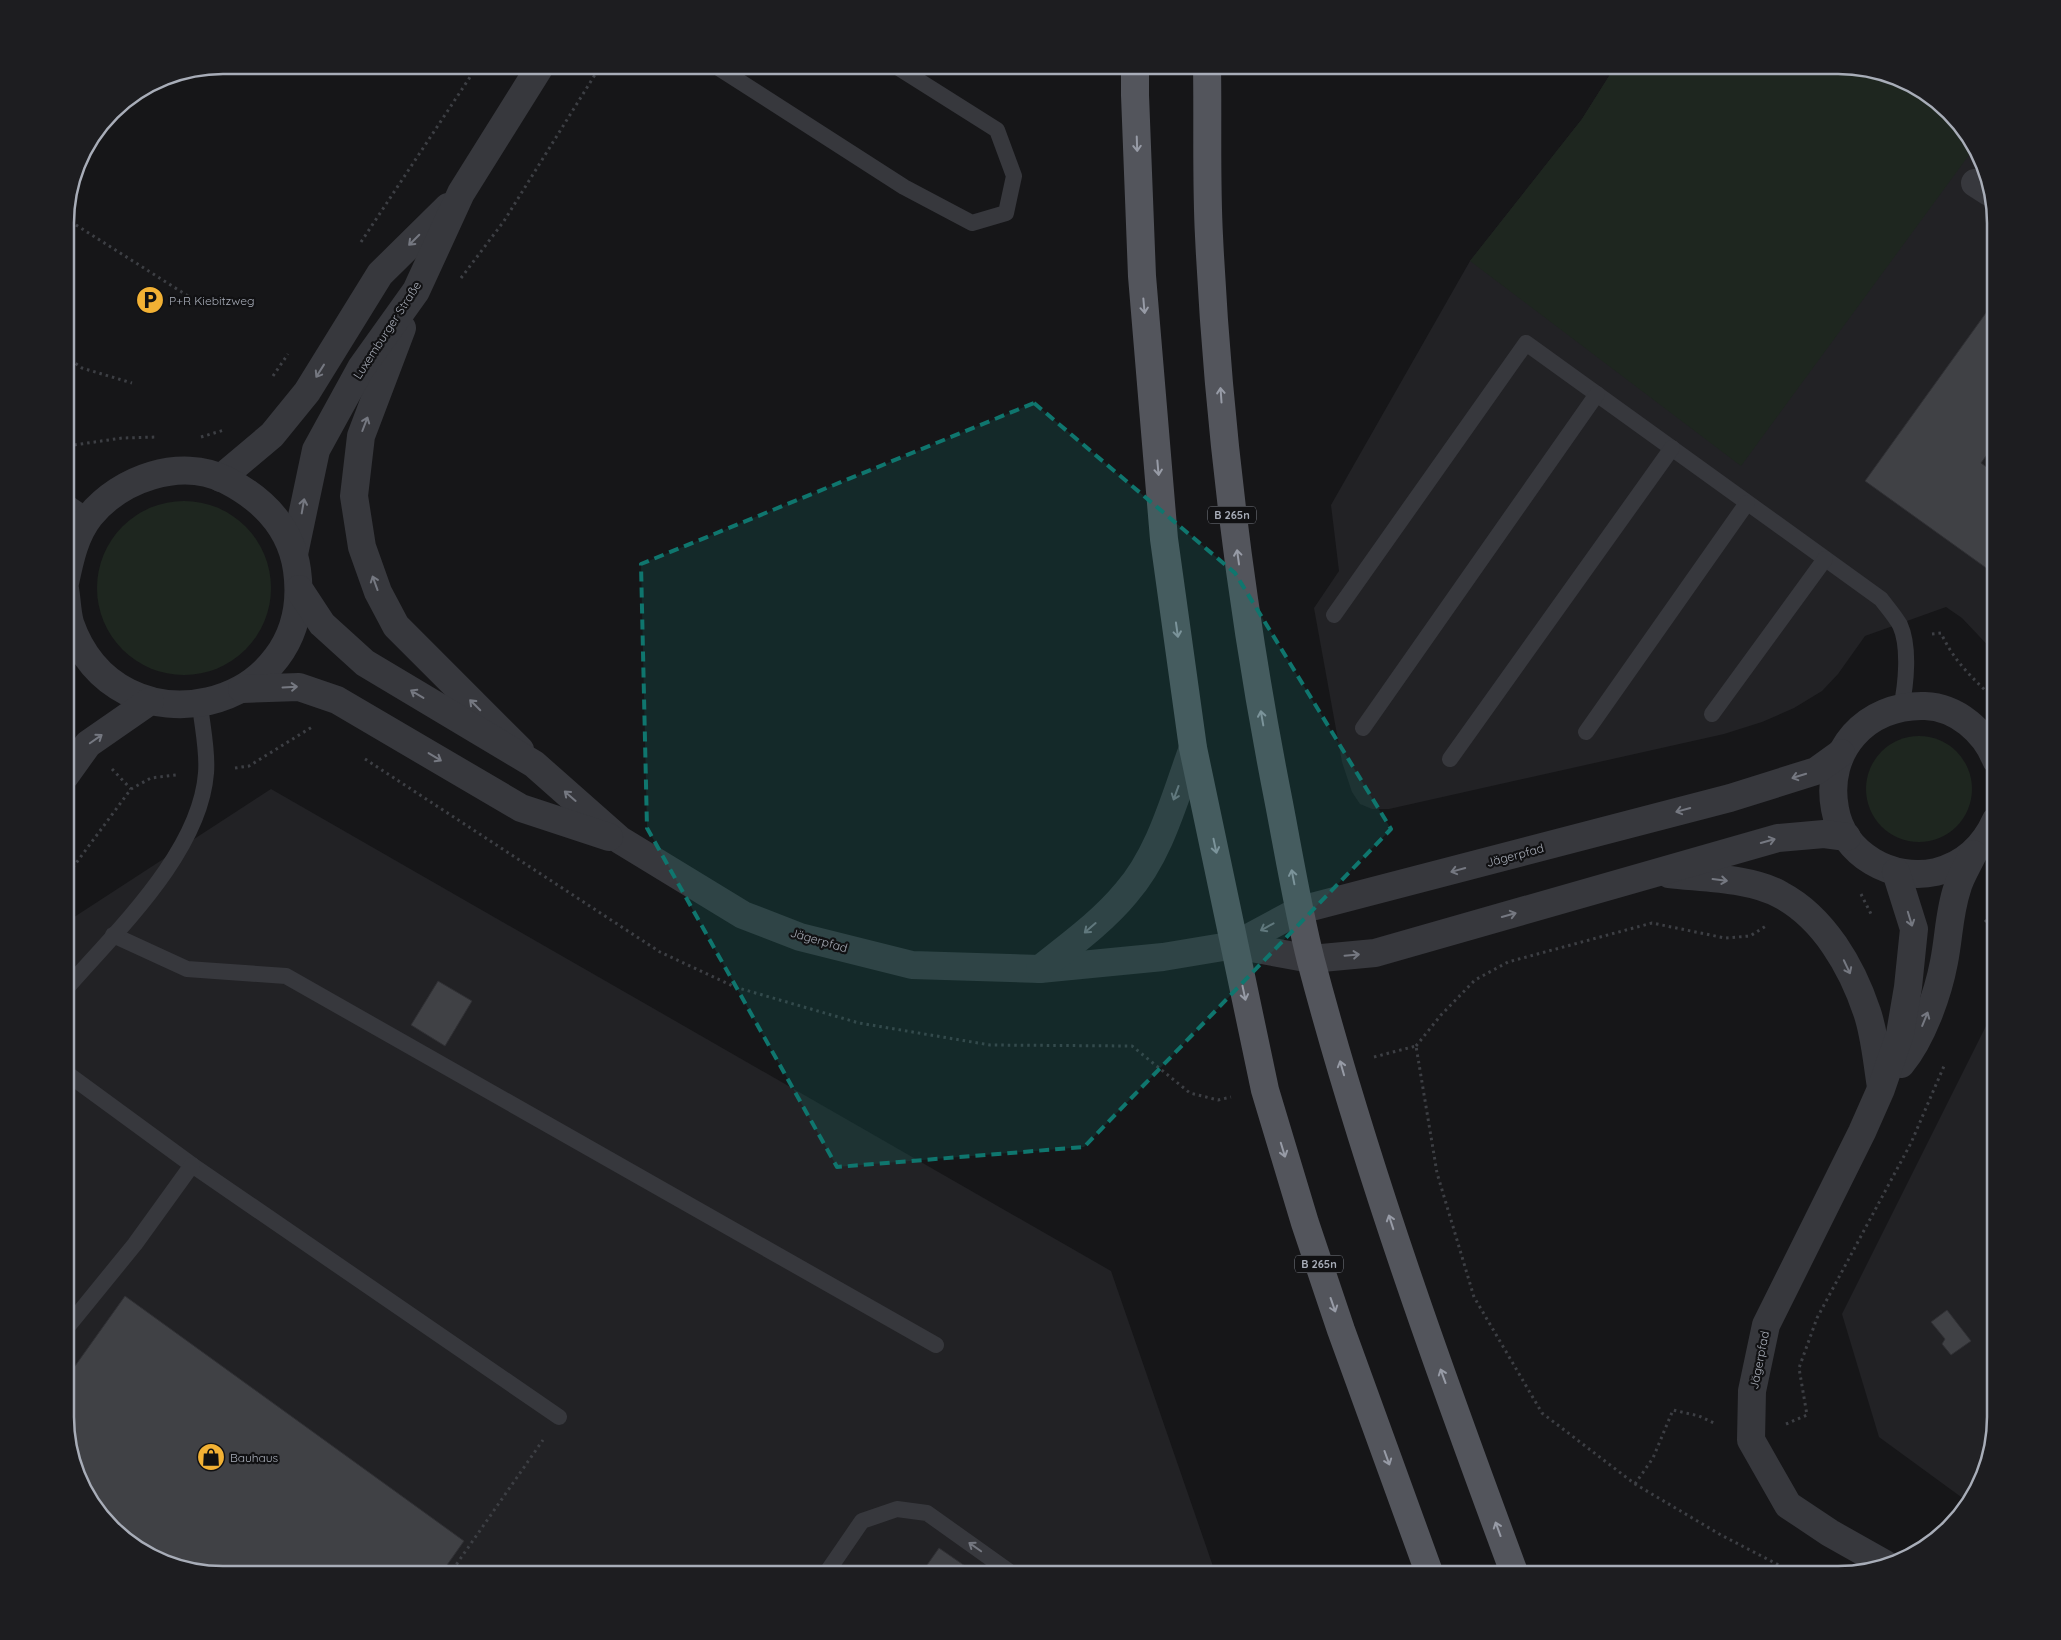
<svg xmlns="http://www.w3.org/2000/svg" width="2061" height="1640" font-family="Quicksand,sans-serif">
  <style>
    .built { fill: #222225 }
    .green { fill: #1e261f }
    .building { fill: #404145; stroke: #303034 }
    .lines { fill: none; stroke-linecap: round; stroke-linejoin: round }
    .path { stroke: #3d3f44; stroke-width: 3; stroke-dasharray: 2.5 4; stroke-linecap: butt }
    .service { stroke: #37383d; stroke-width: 16 }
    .minor { stroke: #37383d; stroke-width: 28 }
    .tertiary { stroke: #37383d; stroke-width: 28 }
    .primary { stroke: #53555c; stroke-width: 28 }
    .oneway { stroke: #979ba6 }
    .oneway2 { stroke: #757881 }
    .marked { fill: #0f766e; fill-opacity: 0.2; stroke: #0f766e; stroke-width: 4; stroke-dasharray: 10 6; stroke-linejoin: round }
    .labels { text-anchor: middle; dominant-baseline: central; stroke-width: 4.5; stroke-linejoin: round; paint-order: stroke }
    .shield { fill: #111113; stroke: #7b7e86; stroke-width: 1 }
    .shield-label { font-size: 11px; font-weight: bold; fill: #a8adb8 }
    .poi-label { font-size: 12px; fill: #a8adb8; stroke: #111113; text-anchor: start }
    .street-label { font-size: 12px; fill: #a8adb8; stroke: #111113 }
    .rim { fill: none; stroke: #a8adb8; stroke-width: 2.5 }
  </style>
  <rect width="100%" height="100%" fill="#161618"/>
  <!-- built -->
  <g class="built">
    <path d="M1616,65H1838L1889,73L1942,104L1980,153L1996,223V654L1962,618L1946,607L1865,636L1838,674L1822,691L1794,708L1762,722L1724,734L1389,809H1372L1360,804L1352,792L1342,762L1314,608L1339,571L1331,505L1470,261L1582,119Z"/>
    <path d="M271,789L1111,1271L1216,1575H223L172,1567L65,1427V923Z"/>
    <path d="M1996,1006V1417L1988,1468L1968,1502L1879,1437L1842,1314Z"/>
  </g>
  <!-- green -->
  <g class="green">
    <path d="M1616,65H1838L1889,73L1942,104L1980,153V156L1972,151L1741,466L1470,261L1582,119Z"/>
    <circle cx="184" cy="588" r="87"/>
    <circle cx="1919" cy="789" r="53"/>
  </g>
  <!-- building -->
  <g class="building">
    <path d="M1996,299V442L1981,463L1996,474V575L1865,481Z"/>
    <path d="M438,981L472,1001L445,1046L411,1025Z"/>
    <path d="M125,1296L464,1541L440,1575H223L172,1567L119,1536L81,1487L65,1427V1380Z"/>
    <path d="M1947,1310L1971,1341L1951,1355L1942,1344L1945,1339L1931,1322Z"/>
    <path d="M939,1548L978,1575H920Z"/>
  </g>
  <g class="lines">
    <!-- path -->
    <g class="path">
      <path d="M65,218L188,296"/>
      <path d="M361,242L478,65"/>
      <path d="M461,278L504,221L601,65"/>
      <path d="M65,356L82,368L132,383"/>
      <path d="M273,376L288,354"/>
      <path d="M201,437L224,430"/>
      <path d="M65,454L74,445L122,438L157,437"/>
      <path d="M1932,634L1941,633C1952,657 1967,673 1986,691"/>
      <path d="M365,759L660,952L735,987L859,1023L990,1045L1132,1046L1190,1093L1218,1100L1231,1097"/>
      <path d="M235,768L249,766L312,727"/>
      <path d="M112,769L131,789"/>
      <path d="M65,878L131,789L151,778L176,775"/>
      <path d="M1861,894L1872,916"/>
      <path d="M1985,922L1996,910"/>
      <path d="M1416,1046L1441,1015L1475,980L1508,962L1652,923L1725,938L1750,936L1766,926"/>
      <path d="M1374,1057L1416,1046L1437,1173L1474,1297L1542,1413L1635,1484L1721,1535L1798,1575"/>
      <path d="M1786,1424L1807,1415L1799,1368L1817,1318L1911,1143L1944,1066"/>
      <path d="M1635,1484L1653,1458L1673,1410L1699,1416L1716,1424"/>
      <path d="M449,1575L543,1440"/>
    </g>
    <!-- service -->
    <g class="service">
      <path d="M714,65L904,187L972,223L1006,213L1014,176L997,130L894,65"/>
      <path d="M65,501L89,517"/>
      <path d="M1334,615L1526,343L1881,599C1887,607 1895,616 1900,625C1910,647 1906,685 1901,708"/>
      <path d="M1712,714L1825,559"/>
      <path d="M1363,728L1597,394"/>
      <path d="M1586,732L1747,503"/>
      <path d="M1450,759L1672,448"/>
      <path d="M113,935L187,969L286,976L936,1345"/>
      <path d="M65,990C116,931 200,853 206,773C208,751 202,726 200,704"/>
      <path d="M65,1072L192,1165L559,1417"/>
      <path d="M65,1330L135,1244L192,1165"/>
      <path d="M825,1575L862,1521L897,1509L927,1513L1014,1575"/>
    </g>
    <!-- minor -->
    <g class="minor">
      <path d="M1975,183L1989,192"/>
      <path d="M402,328L361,436L354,496L362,547L378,592L396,626L520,750"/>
      <path d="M221,478L272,435L307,392L380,274L448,207"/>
      <path d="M294,554L316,450L361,368L416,291L461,193L541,65"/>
      <path d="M1996,820C1984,847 1965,865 1936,872C1893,882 1843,855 1835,809C1824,751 1866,704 1925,706C1957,707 1985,732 1996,760"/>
      <path d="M1669,874C1703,878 1752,878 1781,895C1824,918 1852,967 1867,1012C1875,1035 1877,1063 1881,1087"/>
      <path d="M1235,945L1300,910L1730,798L1816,771L1841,753"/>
      <path d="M1235,945L1311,959L1375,953L1778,838L1824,834L1847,837"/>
      <path d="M1901,1064C1922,1039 1938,994 1944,962C1949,937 1949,913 1957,889C1960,877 1968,865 1973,854"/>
      <path d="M1885,1564L1830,1533L1788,1505L1751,1440L1752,1391L1766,1325L1862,1132L1881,1089L1900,1034L1908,987L1914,929L1896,872"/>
    </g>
    <!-- tertiary -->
    <g class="tertiary">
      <path d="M65,589C67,600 67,612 70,623C117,759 317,713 297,570C291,527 263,499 226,480C180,457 120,479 90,516C75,535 70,559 65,583"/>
      <path d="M299,589L322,624L365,663L534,764L620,840L743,915L800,937L912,965L1040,969L1163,957L1235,945"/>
      <path d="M242,689L299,687L337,700L521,808L609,837"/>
      <path d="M65,776L88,744L150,701"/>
      <path d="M1040,969C1070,945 1102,922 1126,893C1161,853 1175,796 1193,748"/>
    </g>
    <!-- primary -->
    <g class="primary">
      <path d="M1135,65V95L1142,276L1164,539L1193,748L1265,1090L1305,1223L1341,1330L1430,1575"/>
      <path d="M1207,65C1208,122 1206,180 1209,236C1218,423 1241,609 1277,793C1288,849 1297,906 1311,961C1366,1169 1440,1373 1515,1575"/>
    </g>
  </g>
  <!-- one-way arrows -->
  <defs><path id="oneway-shaft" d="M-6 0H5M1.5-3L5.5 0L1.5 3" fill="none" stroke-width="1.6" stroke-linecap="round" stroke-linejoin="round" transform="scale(1.25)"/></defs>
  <g class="oneway">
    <use href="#oneway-shaft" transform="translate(1137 144) rotate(88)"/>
    <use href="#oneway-shaft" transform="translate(1144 306) rotate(85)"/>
    <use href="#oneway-shaft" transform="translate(1221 395) rotate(-94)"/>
    <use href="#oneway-shaft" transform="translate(1158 468) rotate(85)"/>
    <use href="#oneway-shaft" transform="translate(1238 557) rotate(-98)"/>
    <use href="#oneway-shaft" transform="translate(1177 630) rotate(82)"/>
    <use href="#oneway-shaft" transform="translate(1262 718) rotate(-100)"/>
    <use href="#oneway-shaft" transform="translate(1215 846) rotate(78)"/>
    <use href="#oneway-shaft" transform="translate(1293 877) rotate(-101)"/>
    <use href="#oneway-shaft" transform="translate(1244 993) rotate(78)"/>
    <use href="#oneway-shaft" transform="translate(1342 1068) rotate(-106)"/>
    <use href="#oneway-shaft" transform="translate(1283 1150) rotate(73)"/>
    <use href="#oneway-shaft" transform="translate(1391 1222) rotate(-108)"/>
    <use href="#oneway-shaft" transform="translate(1333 1305) rotate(71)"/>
    <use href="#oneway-shaft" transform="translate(1443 1376) rotate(-110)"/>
    <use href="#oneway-shaft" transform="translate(1387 1458) rotate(70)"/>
    <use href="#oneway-shaft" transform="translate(1498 1529) rotate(-110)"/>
  </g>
  <g class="oneway2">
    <use href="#oneway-shaft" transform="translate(414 240) rotate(135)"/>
    <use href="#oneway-shaft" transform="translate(320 371) rotate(122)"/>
    <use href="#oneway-shaft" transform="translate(365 424) rotate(-69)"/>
    <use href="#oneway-shaft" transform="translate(303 506) rotate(-80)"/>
    <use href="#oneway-shaft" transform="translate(375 583) rotate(-110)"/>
    <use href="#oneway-shaft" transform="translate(290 687) rotate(-3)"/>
    <use href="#oneway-shaft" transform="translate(417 694) rotate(-149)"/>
    <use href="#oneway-shaft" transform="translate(475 705) rotate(-135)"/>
    <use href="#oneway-shaft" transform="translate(96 739) rotate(-35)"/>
    <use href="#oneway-shaft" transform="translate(435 757) rotate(31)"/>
    <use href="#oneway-shaft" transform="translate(1799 776) rotate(163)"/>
    <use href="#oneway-shaft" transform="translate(1176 793) rotate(110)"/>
    <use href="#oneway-shaft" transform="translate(570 796) rotate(-139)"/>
    <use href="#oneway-shaft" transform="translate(1683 810) rotate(165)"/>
    <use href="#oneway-shaft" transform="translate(1768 841) rotate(-16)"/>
    <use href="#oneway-shaft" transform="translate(1458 870) rotate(165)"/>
    <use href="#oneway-shaft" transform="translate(1720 880) rotate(7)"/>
    <use href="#oneway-shaft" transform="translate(1509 915) rotate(-16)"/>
    <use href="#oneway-shaft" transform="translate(1910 919) rotate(73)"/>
    <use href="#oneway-shaft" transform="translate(1267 927) rotate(151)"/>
    <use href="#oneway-shaft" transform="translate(1090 928) rotate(139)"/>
    <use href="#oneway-shaft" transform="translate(1352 955) rotate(-5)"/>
    <use href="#oneway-shaft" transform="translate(1847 967) rotate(65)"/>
    <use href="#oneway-shaft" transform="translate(1925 1019) rotate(-68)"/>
    <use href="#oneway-shaft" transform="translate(975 1547) rotate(-145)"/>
  </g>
  <!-- marked area -->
  <path class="marked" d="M1034,403L1235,573L1391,829L1084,1147L837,1167L647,828L641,564Z"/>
  <!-- icons -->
  <defs>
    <g id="parking-disc" transform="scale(1.4375)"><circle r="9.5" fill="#f2b134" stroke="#111113"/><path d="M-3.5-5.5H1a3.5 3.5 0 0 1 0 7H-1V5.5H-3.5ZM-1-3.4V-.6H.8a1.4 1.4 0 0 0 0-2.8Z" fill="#111"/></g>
    <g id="shop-disc" transform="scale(1.4375)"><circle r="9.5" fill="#f2b134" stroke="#111113"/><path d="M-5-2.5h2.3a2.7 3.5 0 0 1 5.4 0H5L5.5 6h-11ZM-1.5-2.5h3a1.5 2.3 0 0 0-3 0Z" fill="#111"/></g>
  </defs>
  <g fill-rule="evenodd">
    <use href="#parking-disc" x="150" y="300"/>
    <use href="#shop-disc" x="211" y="1457"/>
  </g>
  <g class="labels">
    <!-- shield labels -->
    <g class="shield">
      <rect x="1208" y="506.5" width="48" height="17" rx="4"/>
      <rect x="1295" y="1255.5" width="48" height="17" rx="4"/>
    </g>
    <g class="shield-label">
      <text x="1232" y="515">B 265n</text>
      <text x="1319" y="1264">B 265n</text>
    </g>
    <!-- poi labels -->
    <g class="poi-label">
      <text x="169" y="300">P+R Kiebitzweg</text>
      <text x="230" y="1457">Bauhaus</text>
    </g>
    <!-- street labels -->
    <g class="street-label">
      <text transform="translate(387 330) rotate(-57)">Luxemburger Straße</text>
      <text transform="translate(1515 855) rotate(-15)">Jägerpfad</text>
      <text transform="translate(819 940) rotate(16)">Jägerpfad</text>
      <text transform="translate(1759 1360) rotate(-79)">Jägerpfad</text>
    </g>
  </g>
  <!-- crop -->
  <path d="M0 0H2061V1640H0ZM223 74H1838A149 149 0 0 1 1987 223V1417A149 149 0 0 1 1838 1566H223A149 149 0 0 1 74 1417V223A149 149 0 0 1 223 74Z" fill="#1d1d20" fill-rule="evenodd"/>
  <path class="rim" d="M223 74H1838A149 149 0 0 1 1987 223V1417A149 149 0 0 1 1838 1566H223A149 149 0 0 1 74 1417V223A149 149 0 0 1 223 74Z"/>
</svg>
